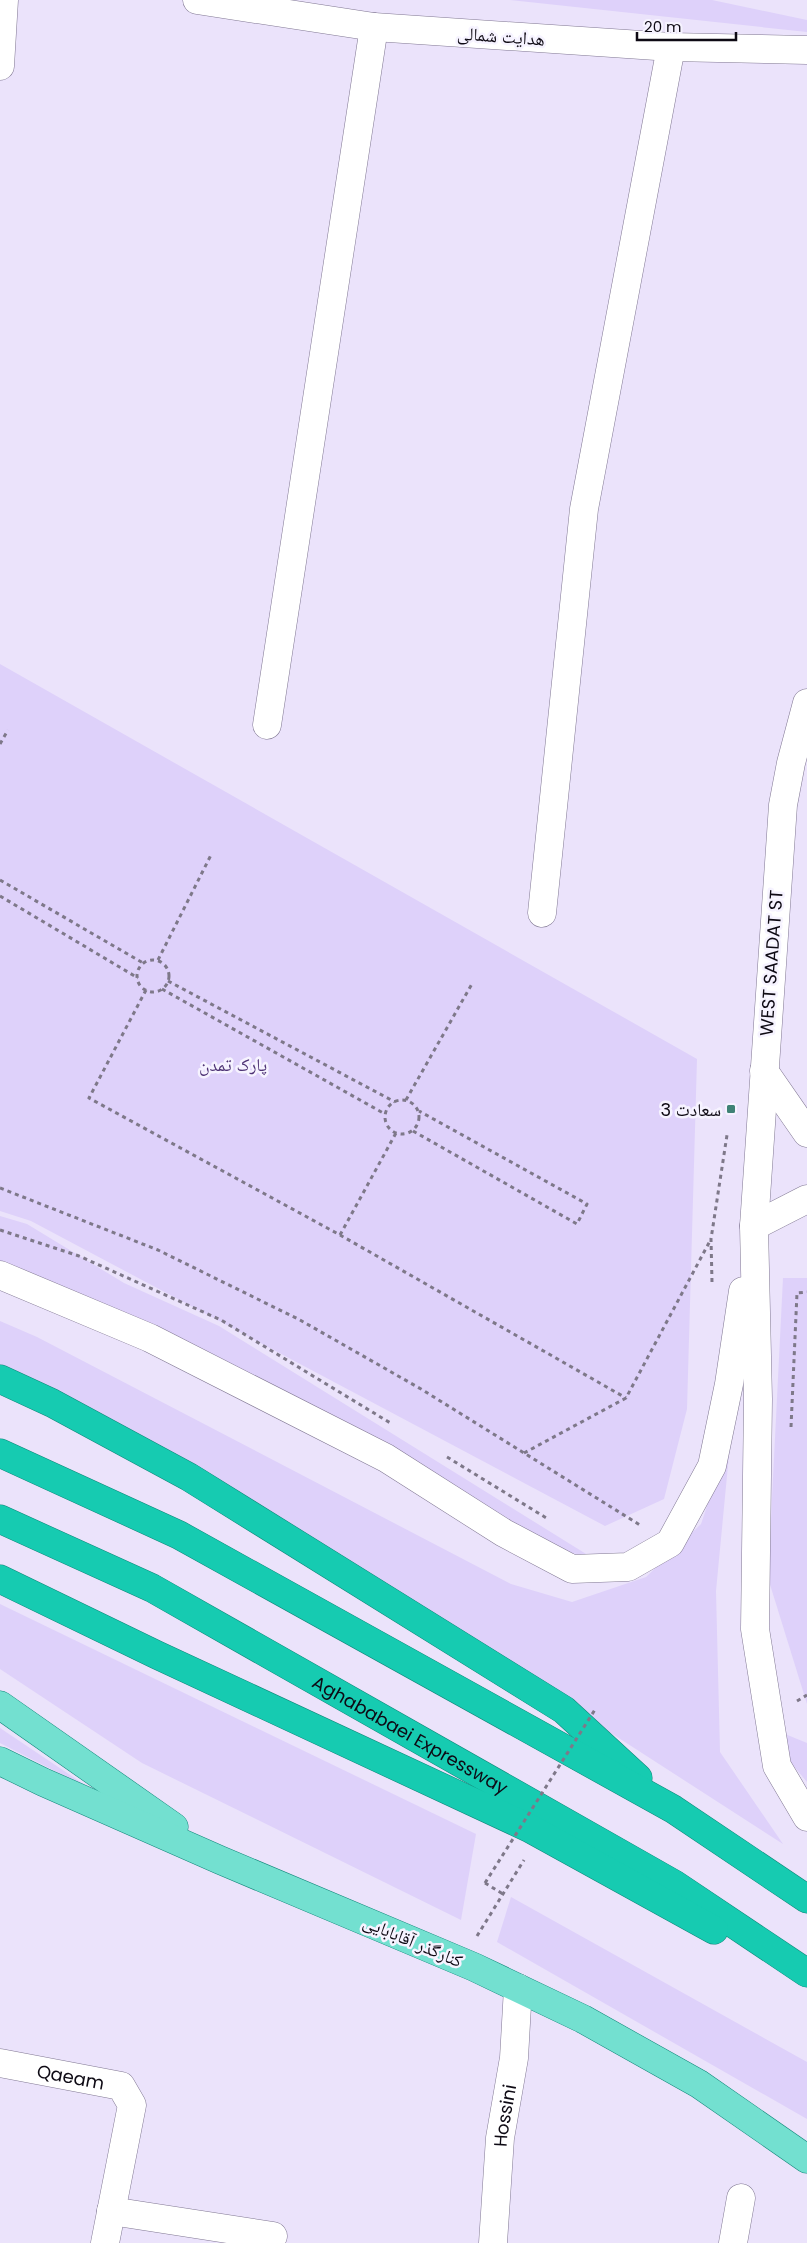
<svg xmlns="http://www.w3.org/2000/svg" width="807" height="2243" font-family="Poppins,'Noto Naskh Arabic',sans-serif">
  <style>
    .green { fill: #ded1fa }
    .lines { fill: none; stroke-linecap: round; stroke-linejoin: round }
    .minor-casing { stroke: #817893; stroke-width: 29 }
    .major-casing { stroke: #13877a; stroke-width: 29 }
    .highway-casing { stroke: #13877a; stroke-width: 29 }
    .path { stroke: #7e7889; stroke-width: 3; stroke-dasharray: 4 4; stroke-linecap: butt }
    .minor { stroke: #fff; stroke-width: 28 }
    .major { stroke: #73e0d0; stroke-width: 28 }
    .highway { stroke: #16cbb1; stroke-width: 28 }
    .path-bridge { stroke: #7e7889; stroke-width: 3; stroke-dasharray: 4 4; stroke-linecap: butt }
    .poi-dot { fill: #3e8275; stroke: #f6f3ff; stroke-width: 2 }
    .labels { text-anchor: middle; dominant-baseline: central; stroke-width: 5; stroke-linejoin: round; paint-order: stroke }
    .street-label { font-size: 18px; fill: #0e0a14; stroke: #f6f3ff }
    .park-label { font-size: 18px; fill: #4e3375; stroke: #f6f3ff }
    .poi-label { font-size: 18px; fill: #0e0a14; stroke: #f6f3ff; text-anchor: end }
  </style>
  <rect width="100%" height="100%" fill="#ebe3fb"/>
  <!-- green -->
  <g class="green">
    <path d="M510,0H712L807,20V32Z"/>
    <path d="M0,664L697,1059L687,1409L664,1499L605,1526L31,1221L0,1211Z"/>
    <path d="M0,1216L27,1224L124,1283L219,1326L591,1557L540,1546L0,1268Z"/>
    <path d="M783,1278H807V1704L768,1578Z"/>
    <path d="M0,1321L37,1337L511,1584L572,1602L646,1577L701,1524L731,1434L716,1591L720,1752L783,1844L352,1566L0,1369Z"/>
    <path d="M0,1604L476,1834L461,1920L142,1763L0,1669Z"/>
    <path d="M0,1728L94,1791L0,1743Z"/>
    <path d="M785,1734L807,1743V1782L787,1758Z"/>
    <path d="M511,1897L807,2062V2119L497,1942Z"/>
  </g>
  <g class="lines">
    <!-- minor casing -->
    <g class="minor-casing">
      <g id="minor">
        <path d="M197,0L374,27L671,47L807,50"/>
        <path d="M0,66L4,0"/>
        <path d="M807,703L791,763L783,805L754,1226L758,1399L755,1629L777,1766L807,1817"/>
        <path d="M267,725L374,27"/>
        <path d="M542,913L584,509L671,47"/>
        <path d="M764,1071L807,1133"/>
        <path d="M754,1226L807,1199"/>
        <path d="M0,1275L150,1338L386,1458L504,1533L572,1569L628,1567L670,1543L712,1466L729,1384L743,1291"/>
        <path id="s1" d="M0,2063L121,2086L132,2105L105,2243"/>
        <path d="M111,2211L273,2236"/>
        <path id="s2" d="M493,2243L500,2138L514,2058L518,1988"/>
        <path d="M733,2243L741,2198"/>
      </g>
    </g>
    <!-- major casing -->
    <g class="major-casing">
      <g id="major">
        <path d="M0,1705L174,1827"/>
        <path d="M0,1761L43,1782L220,1860L474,1967L583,2019L699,2084L807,2159"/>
      </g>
    </g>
    <!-- highway casing -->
    <g class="highway-casing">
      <g id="highway">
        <path d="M0,1379L52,1403L189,1477L564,1710L638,1778"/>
        <path d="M0,1453L179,1535L673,1809L807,1899"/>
        <path id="s3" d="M0,1519L152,1588L674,1884L807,1973"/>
        <path d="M0,1579L157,1655L529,1828L714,1930"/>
      </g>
    </g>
    <!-- path -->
    <g class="path">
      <path d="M0,744L8,730"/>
      <path d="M0,880L143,963"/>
      <path d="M0,896L138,978"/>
      <path d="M158,960L211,855"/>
      <circle cx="153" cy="976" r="16"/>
      <path d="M168,981L395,1102"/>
      <path d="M162,989L385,1114"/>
      <path d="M146,990L89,1098L340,1235L626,1398"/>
      <circle cx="402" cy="1117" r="17"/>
      <path d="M406,1100L473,982"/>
      <path d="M413,1131L577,1224L587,1204L419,1111"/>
      <path d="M0,1188L158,1250L300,1320L421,1389L640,1525"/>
      <path d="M0,1230L79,1256L221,1320L392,1424"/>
      <path d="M340,1235L396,1133"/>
      <path d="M712,1282L711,1239L727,1135"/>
      <path d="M791,1427L797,1293L807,1292"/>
      <path d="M524,1453L626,1398L711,1239"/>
      <path d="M447,1457L548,1519"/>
      <path d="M797,1701L807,1695"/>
      <path d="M485,1883L503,1894"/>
      <path d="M477,1936L524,1860"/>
    </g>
    <!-- minor -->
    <use href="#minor" class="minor"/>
    <!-- major -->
    <use href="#major" class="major"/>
    <!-- highway -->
    <use href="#highway" class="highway"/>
    <!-- path-bridge -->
    <path class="path-bridge" d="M485,1883L596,1708"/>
  </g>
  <!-- markers -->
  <rect class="poi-dot" x="726" y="1104" width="10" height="10" rx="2.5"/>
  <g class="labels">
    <!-- street labels -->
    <g class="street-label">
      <text transform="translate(501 36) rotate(4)">هدایت شمالی</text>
      <text transform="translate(771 963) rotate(-86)">WEST SAADAT ST</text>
      <text stroke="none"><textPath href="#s3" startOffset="464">Aghababaei Expressway</textPath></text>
      <text transform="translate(413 1941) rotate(23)">کنارگذر آقابابایی</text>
      <text stroke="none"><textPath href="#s1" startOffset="72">Qaeam</textPath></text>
      <text stroke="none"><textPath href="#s2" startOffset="128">Hossini</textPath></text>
    </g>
    <!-- park labels -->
    <g class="park-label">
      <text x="233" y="1064">پارک تمدن</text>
    </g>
    <!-- poi labels -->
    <g class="poi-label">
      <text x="721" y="1109">سعادت 3</text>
    </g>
  </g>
  <!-- scale -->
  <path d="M637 32v8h99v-8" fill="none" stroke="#0e0a14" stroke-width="2.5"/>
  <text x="644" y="32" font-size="15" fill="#0e0a14" stroke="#f6f3ff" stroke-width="4" paint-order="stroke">20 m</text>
</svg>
